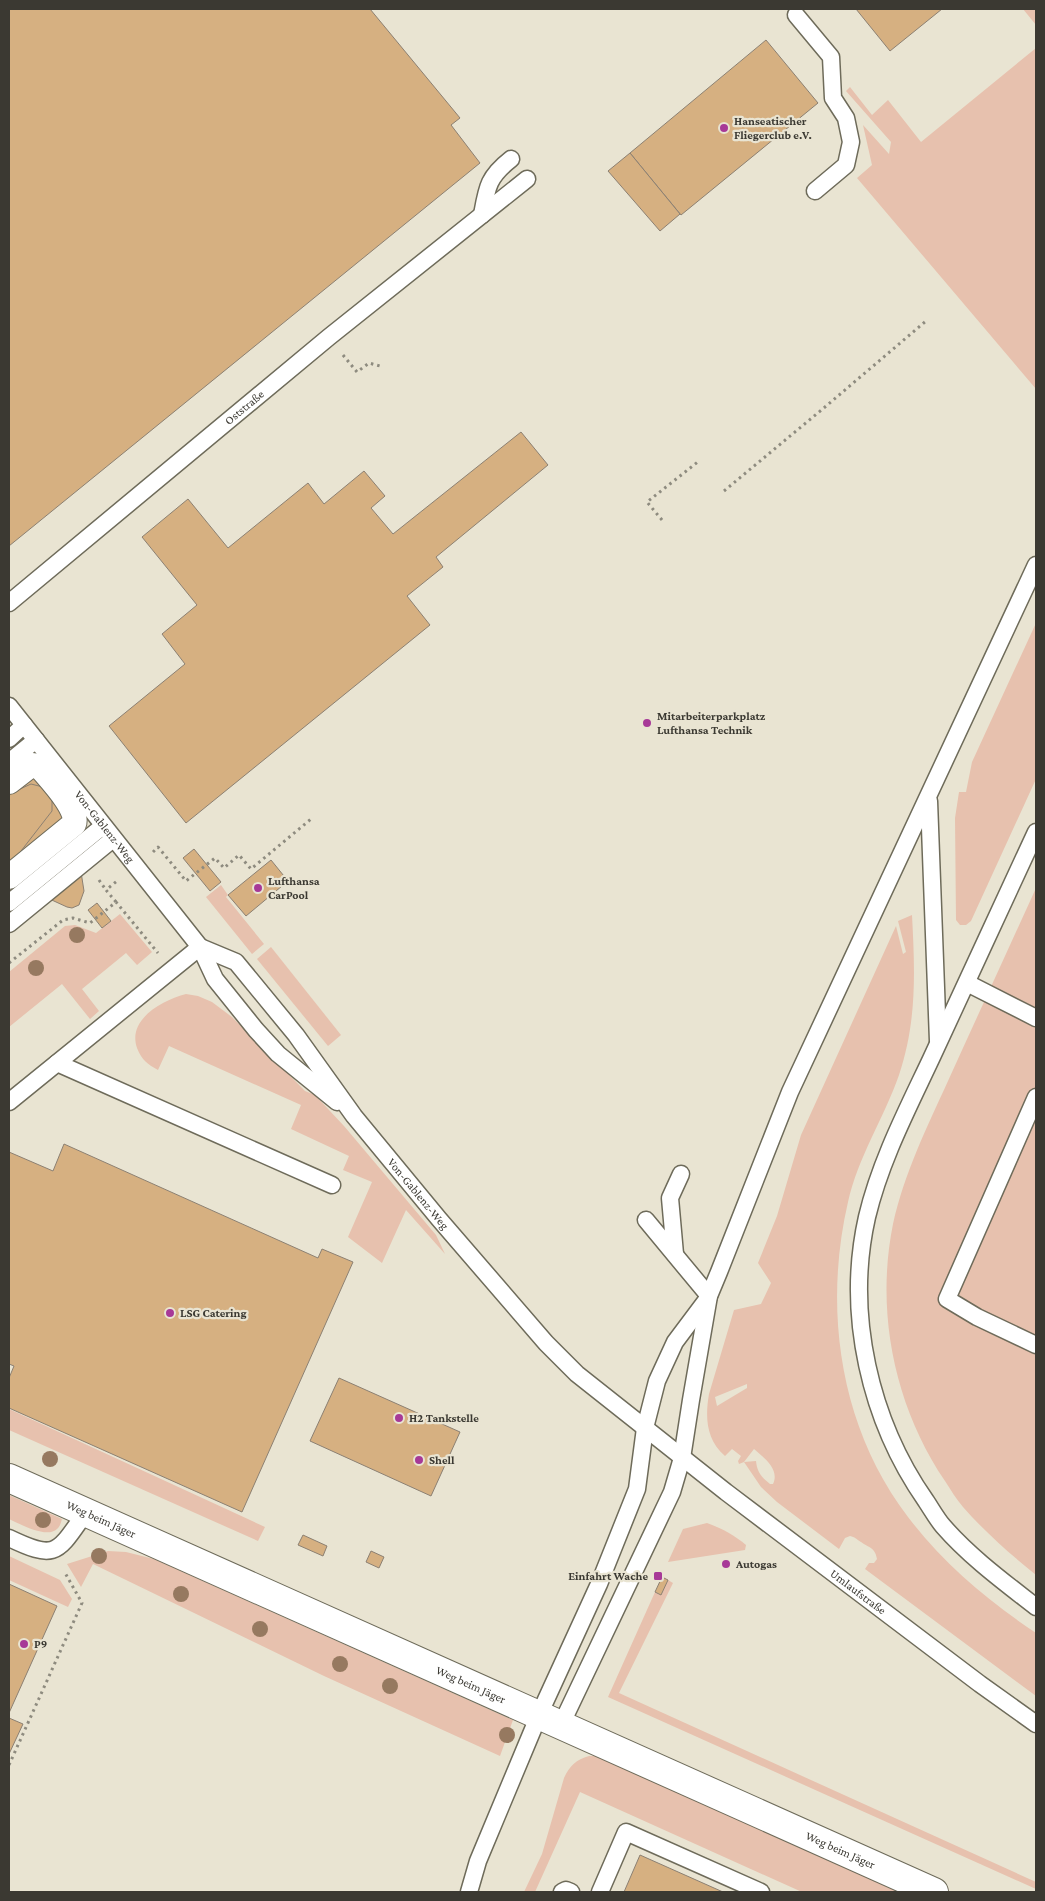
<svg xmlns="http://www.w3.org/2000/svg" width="1045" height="1901" font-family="'Crimson Pro',serif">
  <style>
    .green { fill: #e7c1ae; fill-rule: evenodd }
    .building { fill: #d6b081; stroke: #8c8072 }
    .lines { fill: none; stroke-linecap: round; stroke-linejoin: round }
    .service-casing { stroke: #6e6b5a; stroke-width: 19 }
    .pedestrian-casing { stroke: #6e6b5a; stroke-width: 26 }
    .tertiary-casing { stroke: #6e6b5a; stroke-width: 30 }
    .path { stroke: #8e8b7f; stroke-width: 3; stroke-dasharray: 2.5 4; stroke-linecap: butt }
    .service { stroke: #fff; stroke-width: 16 }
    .pedestrian { stroke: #fff; stroke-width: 24 }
    .tertiary { stroke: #fff; stroke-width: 28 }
    .tree { fill: #967960 }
    .poi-dot { fill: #a73997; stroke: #e9e4d2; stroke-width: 2 }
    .labels { text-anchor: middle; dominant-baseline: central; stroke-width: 4.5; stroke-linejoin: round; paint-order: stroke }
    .poi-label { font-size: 12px; font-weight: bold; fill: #3b3932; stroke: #e9e4d2; text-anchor: start }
    .street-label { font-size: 12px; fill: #3b3932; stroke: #e9e4d2 }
  </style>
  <rect width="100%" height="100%" fill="#e9e4d2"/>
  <!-- green -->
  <g class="green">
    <path d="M1023,9H1036V25Z"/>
    <path d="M1036,48V389L857,178L872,165L863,125L889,154L891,142L846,91L850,87L872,115L888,100L921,142Z"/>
    <path d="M1036,623V779L971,921L966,925H960L956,920L955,818L959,792H966L972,762Z"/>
    <path d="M221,885L228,895L226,897L264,944L252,954L206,897Z"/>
    <path d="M1036,888V1575C1010,1554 985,1532 963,1507C956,1499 951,1490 945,1481C895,1407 875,1313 893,1224C904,1174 927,1127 948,1081C977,1017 1007,952 1036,888Z"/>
    <path d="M120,914L152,952L137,965L126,953L82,989L99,1011L90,1019L62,984L9,1027V972L65,926L75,925L96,933Z"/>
    <path d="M912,915C915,972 917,1021 899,1075C884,1118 858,1157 848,1202C823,1310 840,1428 908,1517C943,1563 988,1601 1036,1633V1696L865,1569L869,1563H874L877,1559C875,1547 869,1548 861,1542C856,1539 855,1537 850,1536L845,1538L839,1549L777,1502L761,1487L744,1462L739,1464L738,1461L741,1456L732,1449L725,1456C706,1440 705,1417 709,1394L734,1310L761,1304L771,1283L758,1263L777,1216L801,1135L896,926L903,954L906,952L898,921ZM747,1384V1388L717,1406L715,1397ZM754,1449C764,1458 780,1469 773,1484H770C762,1478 757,1472 756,1461L744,1462Z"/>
    <path d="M271,947L341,1035L328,1046L257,959Z"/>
    <path d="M186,994L198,996L212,1002L232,1017L305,1091L315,1095L344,1126L436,1235L445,1254L406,1210L382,1263L348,1237L372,1182L343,1170L349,1156L291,1129L301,1105L169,1046L158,1070C147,1064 142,1060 137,1048C127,1019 163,1000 186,994Z"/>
    <path d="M9,1409L265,1527L258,1541L9,1430Z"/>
    <path d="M9,1495L62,1519C61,1522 60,1527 57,1529C47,1539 20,1524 9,1519Z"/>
    <path d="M707,1523C721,1528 734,1535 746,1545L745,1550L668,1562L683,1529Z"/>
    <path d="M108,1551L126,1552L154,1559L513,1720L500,1756L324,1676L93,1564L81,1587L67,1564Z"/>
    <path d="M9,1556L60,1580L72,1599L68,1607L9,1580Z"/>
    <path d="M668,1580L673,1583L619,1693L1036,1882V1889L608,1697L655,1592L661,1595Z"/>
    <path d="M589,1756H603L906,1892H802L580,1792L535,1892H524L542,1854L564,1778C570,1765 576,1760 589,1756Z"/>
  </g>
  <!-- building -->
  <g class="building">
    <path d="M9,9H370L460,118L451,125L480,163L9,546Z"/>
    <path d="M856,9H942L890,51Z"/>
    <path d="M766,40L818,103L681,215L630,153Z"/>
    <path d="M630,153L680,214L660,231L608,171Z"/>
    <path d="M521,432L548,465L436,557L443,567L407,596L430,625L186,823L109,726L185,664L162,634L197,605L142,537L188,499L228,548L308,483L324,504L364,471L385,496L371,508L393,534Z"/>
    <path d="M9,761L51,782L76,852L81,872L84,891L79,905L72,908L67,907L43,896L9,886Z"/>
    <path d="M31,784L43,787L52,797V811L14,860L9,863V794Z"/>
    <path d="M194,849L221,882L210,891L183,858Z"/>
    <path d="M271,860L288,881L246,916L228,895Z"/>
    <path d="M97,903L111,921L102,928L88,910Z"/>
    <path d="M64,1144L318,1258L322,1249L353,1262L242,1512L9,1408V1378L14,1366L9,1364V1152L53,1171Z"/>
    <path d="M339,1378L460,1432L431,1496L310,1441Z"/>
    <path d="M303,1535L327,1546L323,1556L298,1545Z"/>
    <path d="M371,1551L384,1557L379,1568L366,1562Z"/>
    <path d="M662,1577L668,1580L661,1595L655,1592Z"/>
    <path d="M9,1584L57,1606L9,1713Z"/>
    <path d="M9,1718L23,1724L9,1754Z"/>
    <path d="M640,1855L723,1892H624Z"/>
  </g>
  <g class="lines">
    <!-- service casing -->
    <g class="service-casing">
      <g id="service">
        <path d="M796,15L831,57L833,98L846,118L851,142L846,165L815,191"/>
        <path d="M482,215C487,187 488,177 511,159"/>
        <path id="s1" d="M9,603L329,337L527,179"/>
        <path id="s2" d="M9,706L200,947L215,979L256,1030L278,1054L337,1102"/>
        <path d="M9,739L24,725"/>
        <path d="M9,762L36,740"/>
        <path d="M929,801L938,1041"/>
        <path d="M1036,832C1001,908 966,983 931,1059C907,1110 880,1162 867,1217C845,1314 870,1421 926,1501C932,1510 937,1519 943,1526C970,1557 1004,1582 1036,1607"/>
        <path d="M9,903L103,826"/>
        <path d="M9,924L113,839"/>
        <path id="s3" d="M200,947L236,962L296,1035L354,1116L439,1219L546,1343L577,1374L726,1492L980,1684L1036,1724"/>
        <path d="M967,983L1036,1018"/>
        <path d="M57,1063L332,1185"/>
        <path d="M1036,1097L947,1299L977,1317L1036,1345"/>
        <path d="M9,1102L200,947"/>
        <path d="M646,1220L709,1296"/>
        <path d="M675,1254L670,1198L681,1174"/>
        <path d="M9,1538C57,1561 57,1553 86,1512"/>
        <path d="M561,1725L672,1492L682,1458L691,1400L709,1296L719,1272L790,1092L1036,565"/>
        <path d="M469,1892L478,1861L539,1715L599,1584L637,1489L645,1428L657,1381L675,1342L708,1298"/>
        <path d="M562,1892L566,1890L571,1892"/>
        <path d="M600,1892L626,1832L761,1892"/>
      </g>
    </g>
    <!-- pedestrian casing -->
    <g class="pedestrian-casing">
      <path id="pedestrian" d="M9,782L31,765L39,766C49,778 80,810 74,824L9,877"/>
    </g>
    <!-- tertiary casing -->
    <g class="tertiary-casing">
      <g id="tertiary">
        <path id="s4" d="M9,1478L934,1892"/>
      </g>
    </g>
    <!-- path -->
    <g class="path">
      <path d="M343,355L357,372L369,363L380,366"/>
      <path d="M724,491L825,407L926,321"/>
      <path d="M662,520L647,502L699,461"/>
      <path d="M153,852L158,847L186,881L215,858L224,868L239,855L251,869L311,819"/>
      <path d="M99,880L106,890"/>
      <path d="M116,902L106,890L117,881"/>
      <path d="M9,963L63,920L73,918L90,923L116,902L158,953"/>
      <path d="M9,1765L82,1603L64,1571"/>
    </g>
    <!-- service -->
    <use href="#service" class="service"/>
    <!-- pedestrian -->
    <use href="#pedestrian" class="pedestrian"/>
    <!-- tertiary -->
    <use href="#tertiary" class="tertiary"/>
  </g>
  <!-- trees -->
  <g class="tree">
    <circle cx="77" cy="935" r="8"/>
    <circle cx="36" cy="968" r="8"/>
    <circle cx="50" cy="1459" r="8"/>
    <circle cx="43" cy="1520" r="8"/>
    <circle cx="99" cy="1556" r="8"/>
    <circle cx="181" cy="1594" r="8"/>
    <circle cx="260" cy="1629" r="8"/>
    <circle cx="340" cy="1664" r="8"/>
    <circle cx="390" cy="1686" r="8"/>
    <circle cx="507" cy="1735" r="8"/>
  </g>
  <!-- markers -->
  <g class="poi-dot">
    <circle cx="724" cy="128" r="5"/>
    <circle cx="647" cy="723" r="5"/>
    <circle cx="258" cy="888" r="5"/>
    <circle cx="170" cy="1313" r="5"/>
    <circle cx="399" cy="1418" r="5"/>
    <circle cx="419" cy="1460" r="5"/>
    <circle cx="726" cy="1564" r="5"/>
    <rect x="653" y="1571" width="10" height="10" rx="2.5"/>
    <circle cx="24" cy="1644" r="5"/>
  </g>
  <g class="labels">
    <!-- poi labels -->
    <g class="poi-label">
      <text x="734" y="121">Hanseatischer<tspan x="734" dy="14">Fliegerclub e.V.</tspan></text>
      <text x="657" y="716">Mitarbeiterparkplatz<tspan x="657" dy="14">Lufthansa Technik</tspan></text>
      <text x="268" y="881">Lufthansa<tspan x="268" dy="14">CarPool</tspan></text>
      <text x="180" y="1313">LSG Catering</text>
      <text x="409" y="1418">H2 Tankstelle</text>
      <text x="429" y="1460">Shell</text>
      <text x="736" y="1564">Autogas</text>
      <text x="648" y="1576" text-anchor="end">Einfahrt Wache</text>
      <text x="34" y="1644">P9</text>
    </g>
    <!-- street labels -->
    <g class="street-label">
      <text stroke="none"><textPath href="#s1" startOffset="306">Oststraße</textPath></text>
      <text stroke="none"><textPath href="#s2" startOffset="154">Von-Gablenz-Weg</textPath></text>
      <text stroke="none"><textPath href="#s3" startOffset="334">Von-Gablenz-Weg</textPath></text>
      <text stroke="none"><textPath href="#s4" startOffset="101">Weg beim Jäger</textPath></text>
      <text stroke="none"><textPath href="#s3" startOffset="930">Umlaufstraße</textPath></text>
      <text stroke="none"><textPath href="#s4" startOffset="506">Weg beim Jäger</textPath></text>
      <text stroke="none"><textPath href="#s4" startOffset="911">Weg beim Jäger</textPath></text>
    </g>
  </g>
  <!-- border -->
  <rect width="1045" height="1901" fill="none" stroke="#3b3932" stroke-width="20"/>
</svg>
